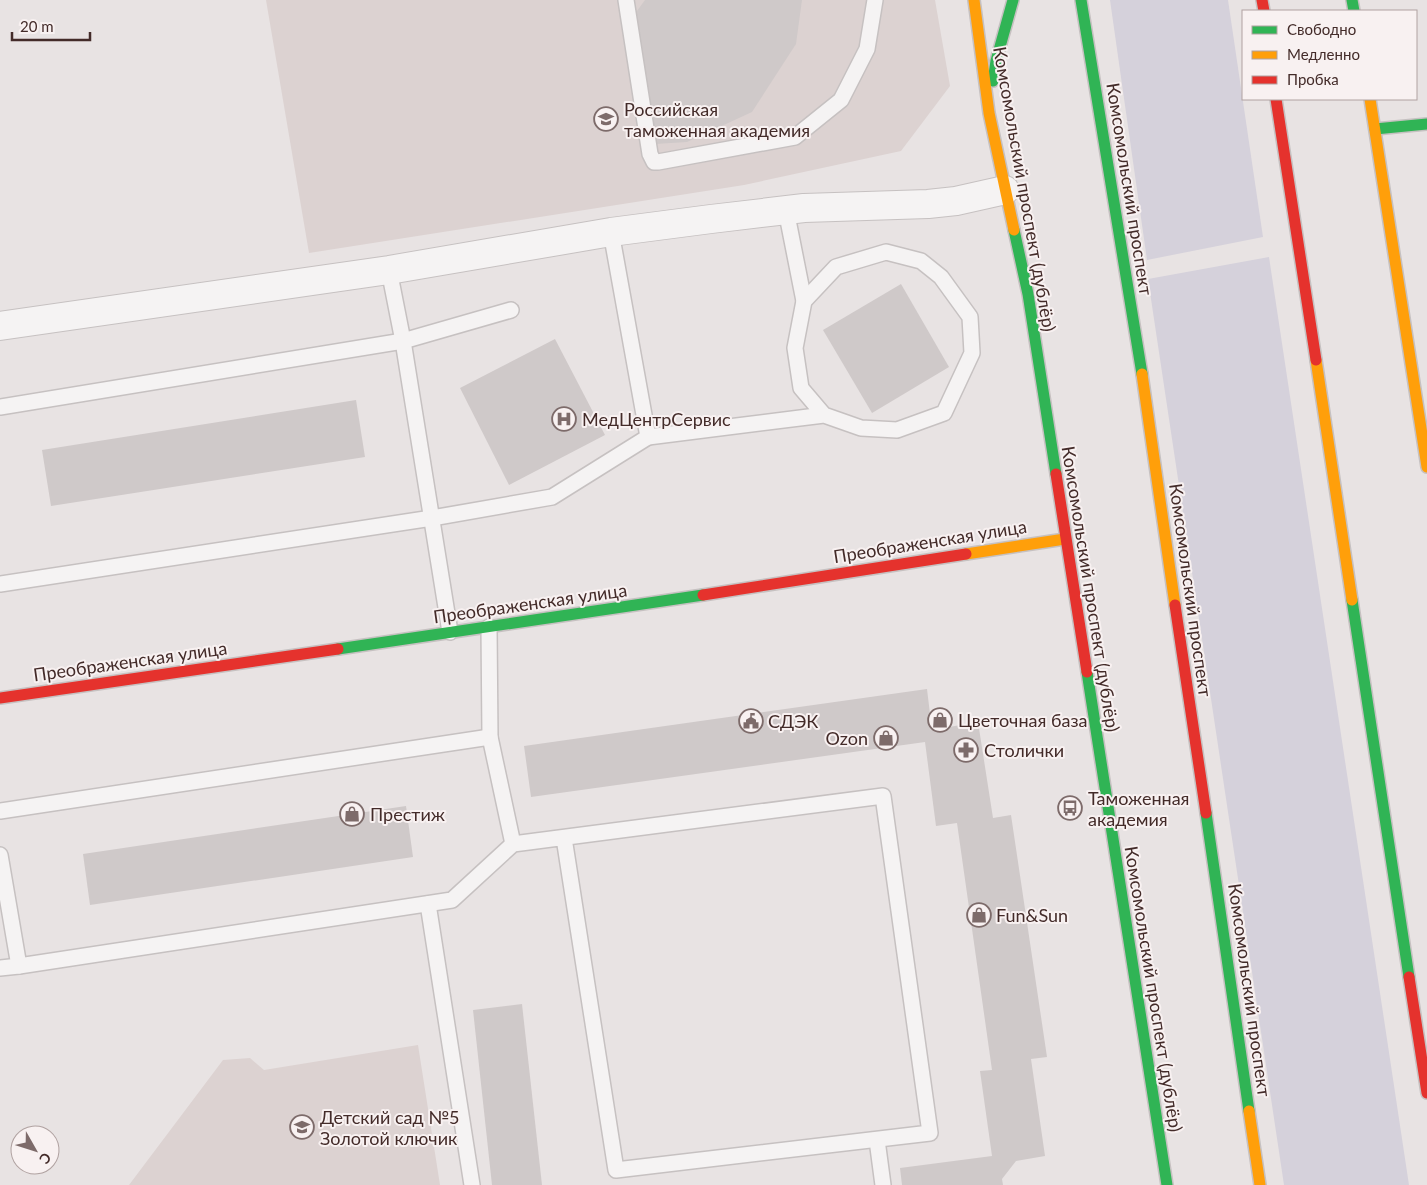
<svg xmlns="http://www.w3.org/2000/svg" width="1427" height="1185" font-family="Lato,sans-serif">
  <style>
    .built { fill: #dcd2d1 }
    .green { fill: #d5d1db }
    .building { fill: #cfc9c9 }
    .lines { fill: none; stroke-linecap: round; stroke-linejoin: round }
    .lane-casing { stroke: #c6c1c1; stroke-width: 18 }
    .street-casing { stroke: #c6c1c1; stroke-width: 30 }
    .fast-casing { stroke: #c6c1c1; stroke-width: 14 }
    .slow-casing { stroke: #c6c1c1; stroke-width: 14 }
    .jam-casing { stroke: #c6c1c1; stroke-width: 14 }
    .lane { stroke: #f5f3f3; stroke-width: 15 }
    .street { stroke: #f5f3f3; stroke-width: 28 }
    .fast { stroke: #30b455; stroke-width: 11 }
    .slow { stroke: #ff9f0a; stroke-width: 11 }
    .jam { stroke: #e5322d; stroke-width: 11 }
    .labels { text-anchor: middle; dominant-baseline: central; stroke-width: 4; stroke-linejoin: round; paint-order: stroke }
    .poi-label { font-size: 18px; fill: #432b29; stroke: #f8f1f1; text-anchor: start }
    .street-label { font-size: 18px; fill: #432b29; stroke: #f8f1f1 }
  </style>
  <rect width="100%" height="100%" fill="#e8e3e3"/>
  <!-- built -->
  <g class="built">
    <path d="M266,0H935L950,86L901,151L744,185L309,253Z"/>
    <path d="M418,1045L440,1185H129L223,1060L250,1058L264,1070Z"/>
  </g>
  <!-- green -->
  <g class="green">
    <path d="M1110,0H1228L1263,237L1147,260Z"/>
    <path d="M1269,257L1409,1185H1284L1148,279Z"/>
  </g>
  <!-- building -->
  <g class="building">
    <path d="M645,0H802L796,44L752,112L687,142L655,144L634,15Z"/>
    <path d="M901,284L949,367L872,413L823,330Z"/>
    <path d="M555,339L605,435L509,485L460,388Z"/>
    <path d="M356,400L365,457L51,506L42,450Z"/>
    <path d="M927,689L930,714L949,727L978,722L993,818L1011,815L1047,1057L1031,1059L1045,1156L1016,1161L1002,1179L1003,1185H902L900,1168L992,1156L980,1071L992,1070L957,823L936,826L925,742L531,797L524,746Z"/>
    <path d="M406,806L413,857L90,905L83,854Z"/>
    <path d="M522,1004L542,1185H492L473,1010Z"/>
  </g>
  <g class="lines">
    <!-- lane casing -->
    <g class="lane-casing">
      <g id="lane">
        <path d="M626,0L650,154L654,162H658L795,137L841,100L867,49L875,0"/>
        <path d="M786,210L804,301"/>
        <path d="M389,270L403,341L511,310"/>
        <path d="M0,407L403,341L450,632"/>
        <path d="M648,437L824,415L861,428L897,430L944,413L972,353L970,317L941,277L921,261L886,252L836,267L804,301L795,348L801,388L824,415"/>
        <path d="M0,584L432,518L552,497L648,437L611,232"/>
        <path d="M489,627L490,737L513,844"/>
        <path d="M0,811L490,737"/>
        <path d="M0,855L19,966L452,900L513,844L883,796L930,1133L616,1170L564,838"/>
        <path d="M428,904L472,1185"/>
        <path d="M0,968L19,966"/>
        <path d="M877,1140L883,1185"/>
      </g>
    </g>
    <!-- street casing -->
    <g class="street-casing">
      <path id="street" d="M0,326L389,270L611,232L711,219L804,208L928,204L956,201L1005,190"/>
    </g>
    <!-- fast casing -->
    <g class="fast-casing">
      <g id="fast">
        <path d="M1081,0L1142,374"/>
        <path d="M1352,0L1354,11"/>
        <path d="M993,81L996,61L1013,0"/>
        <path d="M1375,129L1427,124"/>
        <path d="M1014,230L1028,294L1056,474"/>
        <path d="M1352,600L1409,977"/>
        <path d="M338,649L703,595"/>
        <path d="M1087,672L1167,1185"/>
        <path d="M1206,813L1249,1111"/>
      </g>
    </g>
    <!-- slow casing -->
    <g class="slow-casing">
      <g id="slow">
        <path d="M974,0L989,113L1014,230"/>
        <path d="M1370,99L1427,467"/>
        <path d="M1316,360L1352,600"/>
        <path d="M1142,374L1175,605"/>
        <path d="M966,554L1065,539"/>
        <path d="M1249,1111L1260,1185"/>
      </g>
    </g>
    <!-- jam casing -->
    <g class="jam-casing">
      <g id="jam">
        <path d="M1262,0L1264,11"/>
        <path d="M1276,99L1316,360"/>
        <path d="M1056,474L1087,672"/>
        <path d="M703,595L966,554"/>
        <path d="M1175,605L1206,813"/>
        <path d="M0,698L338,649"/>
        <path d="M1409,977L1427,1093"/>
      </g>
    </g>
    <!-- lane -->
    <use href="#lane" class="lane"/>
    <!-- street -->
    <use href="#street" class="street"/>
    <!-- fast -->
    <use href="#fast" class="fast"/>
    <!-- slow -->
    <use href="#slow" class="slow"/>
    <!-- jam -->
    <use href="#jam" class="jam"/>
  </g>
  <!-- icons -->
  <defs>
    <g id="university-ring" transform="scale(1.25)"><circle r="9.5" fill="#f8f1f1" stroke="#7d6b6a" stroke-width="1.5"/><path d="M0-5L7-2L0 1L-7-2ZM-4 1L0 2.5L4 1V4Q0 6-4 4Z" fill="#7d6b6a"/></g>
    <g id="hospital-ring" transform="scale(1.25)"><circle r="9.5" fill="#f8f1f1" stroke="#7d6b6a" stroke-width="1.5"/><path d="M-5-5h3v3.5h4V-5h3V5h-3V1.5h-4V5h-3Z" fill="#7d6b6a"/></g>
    <g id="shop-ring" transform="scale(1.25)"><circle r="9.5" fill="#f8f1f1" stroke="#7d6b6a" stroke-width="1.5"/><path d="M-5-2.5h2.3a2.7 3.5 0 0 1 5.4 0H5L5.5 6h-11ZM-1.5-2.5h3a1.5 2.3 0 0 0-3 0Z" fill="#7d6b6a"/></g>
    <g id="civic-ring" transform="scale(1.25)"><circle r="9.5" fill="#f8f1f1" stroke="#7d6b6a" stroke-width="1.5"/><path d="M-.6-6.5H3V-4.5H.6V-3L4-1V1h2V6H-6V1h2V-1L-.6-3ZM-1.2 2.5V6h2.4V2.5Z" fill="#7d6b6a"/></g>
    <g id="pharmacy-ring" transform="scale(1.25)"><circle r="9.5" fill="#f8f1f1" stroke="#7d6b6a" stroke-width="1.5"/><path d="M-2-6h4v4h4v4h-4v4h-4v-4h-4v-4h4Z" fill="#7d6b6a"/></g>
    <g id="bus-ring" transform="scale(1.25)"><circle r="9.5" fill="#f8f1f1" stroke="#7d6b6a" stroke-width="1.5"/><path d="M-5-6H5V4H4V6H2V4H-2V6H-4V4H-5ZM-3.5-4V0h7V-4ZM-3.5 1.2v1.5H-2V1.2ZM2 1.2v1.5H3.5V1.2Z" fill="#7d6b6a"/></g>
    <g id="school-ring" transform="scale(1.25)"><circle r="9.5" fill="#f8f1f1" stroke="#7d6b6a" stroke-width="1.5"/><path d="M0-5L7-2L0 1L-7-2ZM-4 1L0 2.5L4 1V4Q0 6-4 4Z" fill="#7d6b6a"/></g>
  </defs>
  <g fill-rule="evenodd">
    <use href="#university-ring" x="606" y="119"/>
    <use href="#hospital-ring" x="564" y="419"/>
    <use href="#shop-ring" x="940" y="720"/>
    <use href="#civic-ring" x="751" y="721"/>
    <use href="#shop-ring" x="886" y="738"/>
    <use href="#pharmacy-ring" x="966" y="750"/>
    <use href="#bus-ring" x="1070" y="808"/>
    <use href="#shop-ring" x="352" y="814"/>
    <use href="#shop-ring" x="979" y="915"/>
    <use href="#school-ring" x="302" y="1127"/>
  </g>
  <g class="labels">
    <!-- poi labels -->
    <g class="poi-label">
      <text x="624" y="109">Российская<tspan x="624" dy="21">таможенная академия</tspan></text>
      <text x="582" y="419">МедЦентрСервис</text>
      <text x="958" y="720">Цветочная база</text>
      <text x="768" y="721">СДЭК</text>
      <text x="868" y="738" text-anchor="end">Ozon</text>
      <text x="984" y="750">Столички</text>
      <text x="1088" y="798">Таможенная<tspan x="1088" dy="21">академия</tspan></text>
      <text x="370" y="814">Престиж</text>
      <text x="996" y="915">Fun&amp;Sun</text>
      <text x="320" y="1117">Детский сад №5<tspan x="320" dy="21">Золотой ключик</tspan></text>
    </g>
    <!-- street labels -->
    <g class="street-label">
      <text transform="translate(1025 189) rotate(80)">Комсомольский проспект (дублёр)</text>
      <text transform="translate(1130 189) rotate(81)">Комсомольский проспект</text>
      <text transform="translate(930 541) rotate(-9)">Преображенская улица</text>
      <text transform="translate(1091 589) rotate(81)">Комсомольский проспект (дублёр)</text>
      <text transform="translate(1191 590) rotate(82)">Комсомольский проспект</text>
      <text transform="translate(530 603) rotate(-8)">Преображенская улица</text>
      <text transform="translate(130 661) rotate(-8)">Преображенская улица</text>
      <text transform="translate(1154 989) rotate(81)">Комсомольский проспект (дублёр)</text>
      <text transform="translate(1250 990) rotate(82)">Комсомольский проспект</text>
    </g>
  </g>
  <!-- legend -->
  <rect x="1242" y="10" width="175" height="90" fill="#f8f1f1" stroke="#b0a2a1"/>
  <rect x="1252" y="26" width="25" height="8" fill="#30b455" stroke="#b0a2a1"/>
  <text x="1287" y="35" font-size="15" fill="#432b29">Свободно</text>
  <rect x="1252" y="51" width="25" height="8" fill="#ff9f0a" stroke="#b0a2a1"/>
  <text x="1287" y="60" font-size="15" fill="#432b29">Медленно</text>
  <rect x="1252" y="76" width="25" height="8" fill="#e5322d" stroke="#b0a2a1"/>
  <text x="1287" y="85" font-size="15" fill="#432b29">Пробка</text>
  <!-- north arrow -->
  <g transform="translate(35 1150) rotate(129)"><circle r="24" fill="#f8f1f1" stroke="#b0a2a1"/>
  <path d="M0-4L9 19L0 12L-9 19Z" fill="#7d6b6a"/>
  <text y="-8" font-size="14" font-weight="bold" text-anchor="middle" fill="#432b29">С</text>
  </g>
  <!-- scale -->
  <path d="M12 32v8h78v-8" fill="none" stroke="#432b29" stroke-width="2.5"/>
  <text x="20" y="32" font-size="15" fill="#432b29" stroke="#f8f1f1" stroke-width="4" paint-order="stroke">20 m</text>
</svg>
